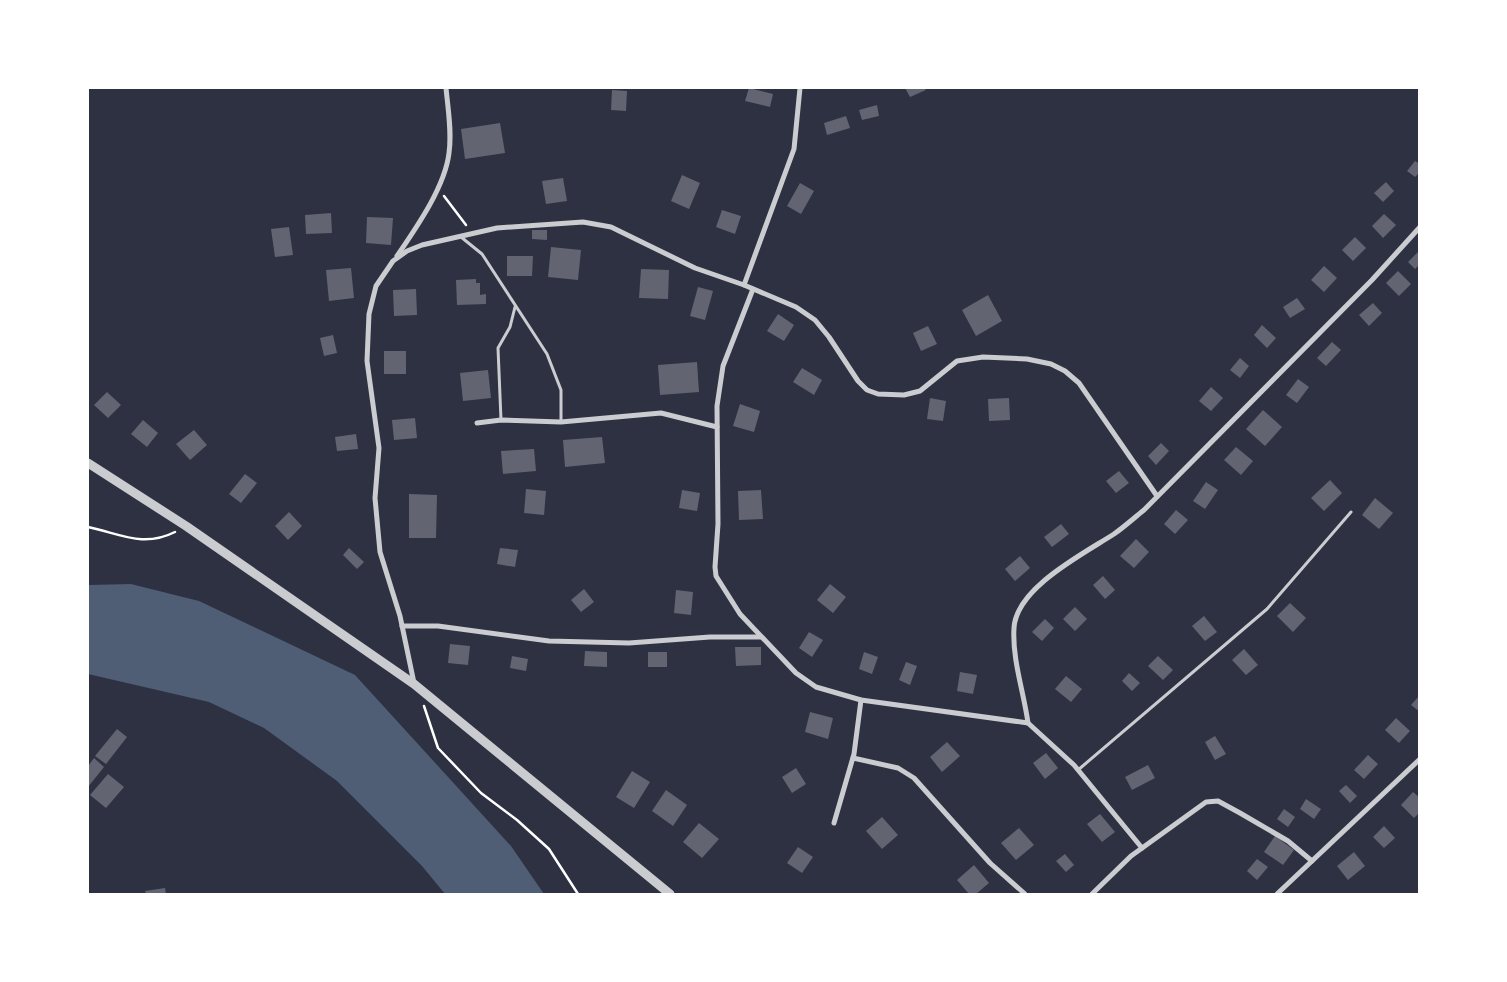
<svg xmlns="http://www.w3.org/2000/svg" width="1507" height="982" font-family="Manrope,sans-serif">
  <style>
    .water { fill: #4f5d75 }
    .building { fill: #626471 }
    .lines { fill: none; stroke-linecap: round; stroke-linejoin: round }
    .path { stroke: #fff; stroke-width: 2.5 }
    .service { stroke: #caccd0; stroke-width: 3 }
    .minor { stroke: #caccd0; stroke-width: 5 }
    .tertiary { stroke: #caccd0; stroke-width: 9 }
  </style>
  <rect width="100%" height="100%" fill="#2d3142"/>
  <!-- water -->
  <path class="water" d="M131,584L199,601L355,675L511,846L544,894H445L422,866L337,781L264,728L209,702L88,674V585Z"/>
  <!-- building -->
  <g class="building">
    <path d="M749,88L773,94L770,107L745,101Z"/>
    <path d="M905,88H924L926,90L910,97Z"/>
    <path d="M612,90L627,91L626,111L611,110Z"/>
    <path d="M877,105L879,116L862,120L859,110Z"/>
    <path d="M846,116L850,128L827,135L824,123Z"/>
    <path d="M500,123L505,153L465,159L461,129Z"/>
    <path d="M1415,161L1420,164V172L1415,177L1407,171Z"/>
    <path d="M682,175L700,183L689,209L671,201Z"/>
    <path d="M563,178L567,201L546,204L542,181Z"/>
    <path d="M1386,182L1394,191L1383,202L1374,193Z"/>
    <path d="M800,183L814,191L801,214L787,206Z"/>
    <path d="M722,210L741,216L735,234L716,227Z"/>
    <path d="M331,213L332,233L306,234L305,215Z"/>
    <path d="M1384,214L1396,225L1383,238L1372,226Z"/>
    <path d="M367,217L393,218L391,245L366,243Z"/>
    <path d="M289,227L293,255L275,257L271,229Z"/>
    <path d="M532,230H547V240L532,239Z"/>
    <path d="M1355,237L1366,248L1353,261L1342,250Z"/>
    <path d="M551,247L581,250L578,280L548,277Z"/>
    <path d="M1420,250V264L1415,269L1408,262Z"/>
    <path d="M507,256H533L532,276H507Z"/>
    <path d="M1324,266L1337,278L1324,292L1311,280Z"/>
    <path d="M351,268L354,298L329,301L326,270Z"/>
    <path d="M641,269L669,270L668,299L639,298Z"/>
    <path d="M1398,271L1411,284L1399,296L1386,283Z"/>
    <path d="M476,279V283H480V295L486,294V304L457,305L456,280Z"/>
    <path d="M698,287L713,291L705,320L690,316Z"/>
    <path d="M416,289L417,315L394,316L393,290Z"/>
    <path d="M988,295L1002,321L976,336L962,310Z"/>
    <path d="M1297,298L1305,309L1290,318L1283,307Z"/>
    <path d="M1373,303L1382,313L1369,326L1359,315Z"/>
    <path d="M778,314L794,325L784,341L767,331Z"/>
    <path d="M1262,325L1276,338L1267,348L1254,335Z"/>
    <path d="M928,326L937,344L921,351L913,333Z"/>
    <path d="M333,335L337,353L324,356L320,338Z"/>
    <path d="M1332,342L1341,350L1326,366L1317,358Z"/>
    <rect x="384" y="351" width="22" height="23"/>
    <path d="M1240,358L1249,366L1240,378L1230,370Z"/>
    <path d="M697,362L699,392L660,395L658,365Z"/>
    <path d="M802,368L822,380L814,395L793,382Z"/>
    <path d="M488,370L491,398L463,401L460,373Z"/>
    <path d="M1298,379L1309,387L1297,403L1286,395Z"/>
    <path d="M1211,387L1223,398L1211,411L1199,401Z"/>
    <path d="M107,392L121,405L108,418L94,405Z"/>
    <path d="M930,398L946,401L943,421L927,419Z"/>
    <path d="M1009,398L1010,420L989,421L988,399Z"/>
    <path d="M740,404L760,411L754,432L733,426Z"/>
    <path d="M1263,410L1282,427L1265,446L1246,429Z"/>
    <path d="M415,418L417,438L394,440L392,420Z"/>
    <path d="M143,420L158,433L147,447L131,434Z"/>
    <path d="M194,430L207,445L190,460L176,444Z"/>
    <path d="M356,434L358,449L337,451L335,437Z"/>
    <path d="M602,437L605,463L565,467L563,440Z"/>
    <path d="M1161,443L1169,451L1156,465L1148,456Z"/>
    <path d="M1236,447L1253,461L1241,475L1224,460Z"/>
    <path d="M534,449L536,471L503,474L501,451Z"/>
    <path d="M1119,471L1129,483L1116,493L1106,481Z"/>
    <path d="M245,474L257,483L241,503L229,494Z"/>
    <path d="M1330,480L1342,493L1324,511L1311,498Z"/>
    <path d="M1206,482L1218,490L1205,509L1193,501Z"/>
    <path d="M526,489L546,491L544,515L524,513Z"/>
    <path d="M682,490L700,493L697,511L679,508Z"/>
    <path d="M761,490L763,519L739,520L738,491Z"/>
    <path d="M409,494L437,495L436,538H409Z"/>
    <path d="M1375,498L1393,513L1379,529L1362,515Z"/>
    <path d="M1176,510L1188,520L1175,534L1164,524Z"/>
    <path d="M289,512L302,526L288,540L275,526Z"/>
    <path d="M1061,524L1069,534L1052,547L1044,537Z"/>
    <path d="M1136,539L1149,552L1134,568L1120,556Z"/>
    <path d="M349,548L364,562L357,569L343,555Z"/>
    <path d="M500,548L518,550L515,567L497,564Z"/>
    <path d="M1020,556L1030,568L1015,581L1005,569Z"/>
    <path d="M1103,576L1115,590L1105,599L1093,585Z"/>
    <path d="M830,584L846,597L833,613L817,600Z"/>
    <path d="M584,589L594,602L581,612L571,600Z"/>
    <path d="M676,590L693,592L691,615L674,613Z"/>
    <path d="M1290,603L1306,618L1293,632L1277,616Z"/>
    <path d="M1075,607L1087,619L1075,631L1063,619Z"/>
    <path d="M1204,616L1217,632L1205,641L1192,626Z"/>
    <path d="M1045,619L1054,628L1042,641L1032,632Z"/>
    <path d="M809,632L823,640L812,657L799,648Z"/>
    <path d="M450,644L470,646L468,665L448,663Z"/>
    <path d="M735,647H761V665L736,666Z"/>
    <path d="M1244,649L1258,665L1246,675L1232,660Z"/>
    <path d="M585,651L607,652V667L584,666Z"/>
    <rect x="648" y="652" width="19" height="15"/>
    <path d="M864,652L878,657L872,674L859,669Z"/>
    <path d="M512,656L528,659L526,671L510,668Z"/>
    <path d="M1158,656L1173,670L1163,680L1148,666Z"/>
    <path d="M906,662L917,666L910,685L899,680Z"/>
    <path d="M960,672L977,675L973,694L957,691Z"/>
    <path d="M1129,673L1140,683L1132,691L1122,681Z"/>
    <path d="M1066,676L1082,689L1071,702L1055,689Z"/>
    <path d="M1420,695V712L1411,705Z"/>
    <path d="M810,712L833,718L828,739L805,732Z"/>
    <path d="M1396,718L1410,731L1399,743L1385,730Z"/>
    <path d="M117,729L127,737L106,764L95,756Z"/>
    <path d="M1215,736L1226,754L1215,760L1205,742Z"/>
    <path d="M947,742L960,756L942,772L930,757Z"/>
    <path d="M1046,753L1058,768L1045,779L1033,763Z"/>
    <path d="M1368,755L1378,764L1364,779L1354,770Z"/>
    <path d="M94,758L104,767L88,787V766Z"/>
    <path d="M1148,765L1155,778L1132,790L1125,777Z"/>
    <path d="M796,768L806,784L792,793L782,777Z"/>
    <path d="M632,771L650,782L634,808L616,797Z"/>
    <path d="M108,774L124,787L106,808L90,795Z"/>
    <path d="M1346,785L1357,796L1350,803L1339,791Z"/>
    <path d="M666,790L687,805L673,826L652,811Z"/>
    <path d="M1413,792L1420,798V812L1414,818L1401,805Z"/>
    <path d="M1306,799L1321,809L1314,819L1300,809Z"/>
    <path d="M1284,809L1295,817L1288,827L1277,819Z"/>
    <path d="M1100,814L1115,832L1102,842L1087,824Z"/>
    <path d="M882,817L898,835L882,849L866,831Z"/>
    <path d="M699,823L719,839L702,858L683,842Z"/>
    <path d="M1384,826L1395,838L1384,848L1373,837Z"/>
    <path d="M1019,828L1034,845L1016,860L1001,843Z"/>
    <path d="M1275,836L1294,850L1283,865L1264,852Z"/>
    <path d="M798,847L813,857L802,873L787,863Z"/>
    <path d="M1354,852L1365,866L1348,880L1337,866Z"/>
    <path d="M1065,854L1074,865L1066,872L1056,861Z"/>
    <path d="M1257,859L1268,867L1257,880L1247,871Z"/>
    <path d="M974,865L989,883L976,894H969L957,880Z"/>
    <path d="M165,888L166,894H146L145,891Z"/>
  </g>
  <g class="lines">
    <!-- path -->
    <g class="path">
      <path d="M444,196L466,225"/>
      <path d="M88,527C121,534 143,548 175,532"/>
      <path d="M424,706L438,748L481,793L517,820L549,849L578,894"/>
    </g>
    <!-- service -->
    <g class="service">
      <path d="M461,237L482,254L547,354L561,390V422"/>
      <path d="M501,420L498,348L510,327L515,307"/>
      <path d="M1078,770L1267,609L1351,512"/>
    </g>
    <!-- minor -->
    <g class="minor">
      <path d="M397,256C416,228 445,187 449,153C452,132 448,109 446,88"/>
      <path d="M744,285L794,149L800,88"/>
      <path d="M753,289L723,366L717,406L718,524L715,567L716,576L740,614L796,673L816,687L861,700L1028,723L1074,765L1142,848"/>
      <path d="M477,423L501,420L561,422L661,413L717,427"/>
      <path d="M402,626H438L549,641L629,643L710,637H760"/>
      <path d="M414,683L400,616L380,552L375,498L379,448L367,361L369,314L376,286L393,261L407,251L422,245L497,228L583,222L611,227L695,268L744,285L796,307L815,320L829,337L858,381L867,390L878,394L904,395L920,391L957,361L983,357L1027,359L1051,364L1065,371L1079,383L1157,496"/>
      <path d="M1028,723C1024,693 1012,659 1014,628C1016,588 1083,554 1114,534C1124,527 1134,518 1144,510L1372,280L1420,227"/>
      <path d="M853,758L898,768L914,778L990,863L1025,894"/>
      <path d="M834,823L854,754L861,700"/>
      <path d="M1092,894L1131,856L1206,802L1218,801L1240,813L1288,841L1312,861"/>
      <path d="M1277,894L1420,759"/>
    </g>
    <!-- tertiary -->
    <path class="tertiary" d="M88,463L186,526L414,684L670,894"/>
  </g>
  <!-- border -->
  <rect width="1507" height="982" fill="none" stroke="#ffffff" stroke-width="178"/>
</svg>
